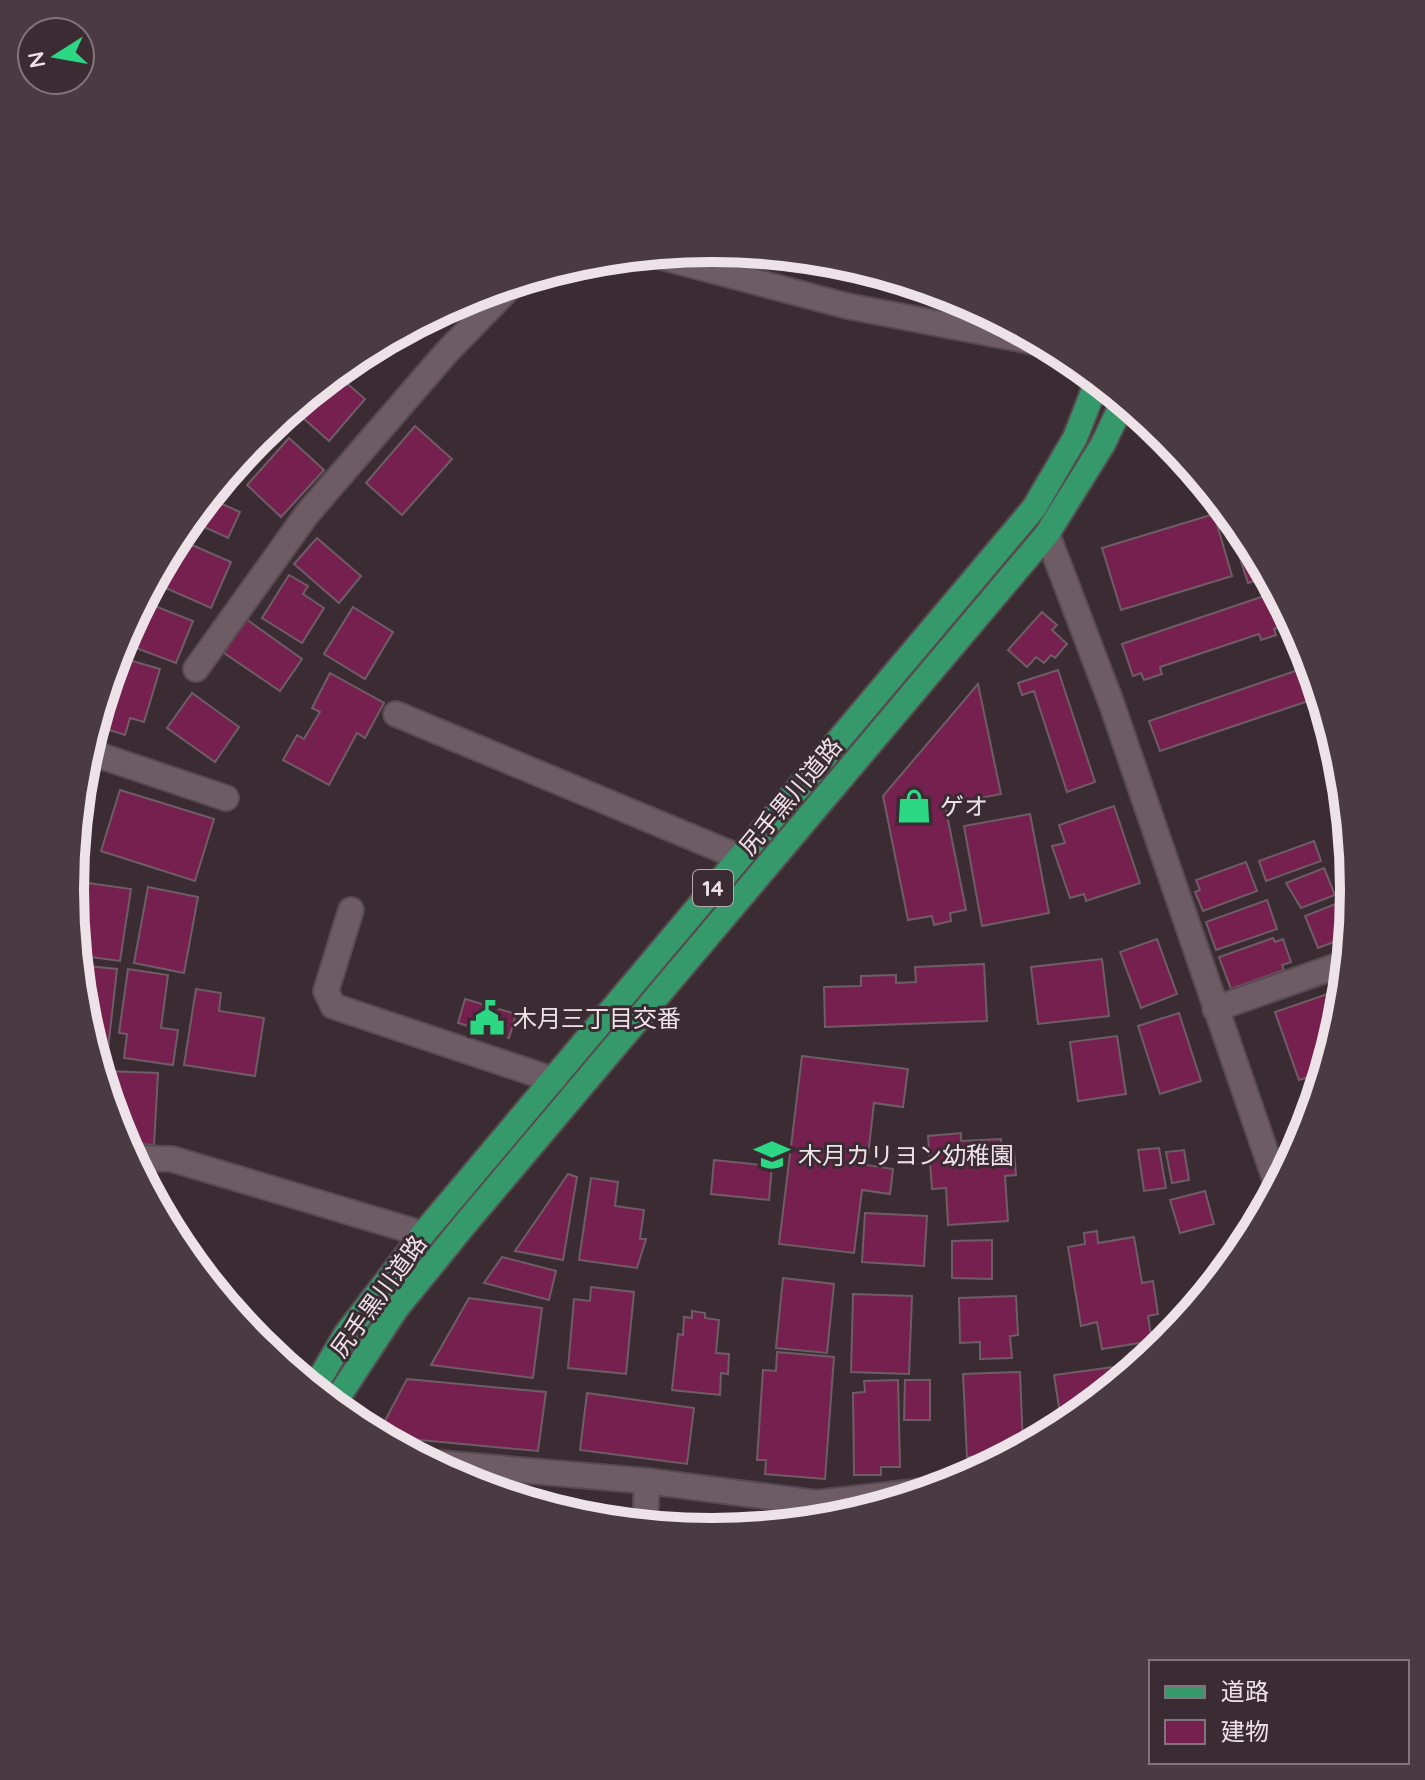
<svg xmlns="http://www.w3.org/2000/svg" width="1425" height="1780" font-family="Quicksand,'Noto Sans JP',sans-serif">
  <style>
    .building { fill: #762050; stroke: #6e5d64; stroke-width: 2 }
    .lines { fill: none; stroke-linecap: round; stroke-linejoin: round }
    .minor-casing { stroke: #574a50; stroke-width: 28 }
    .major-casing { stroke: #574a50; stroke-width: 28 }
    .minor { stroke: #6e5c64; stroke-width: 24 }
    .major { stroke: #35996c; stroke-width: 24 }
    .labels { text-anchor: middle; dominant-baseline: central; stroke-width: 6; stroke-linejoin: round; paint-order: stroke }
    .shield { fill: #3b2c33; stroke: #b8abb1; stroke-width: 2 }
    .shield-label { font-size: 22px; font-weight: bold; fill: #ede2e7 }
    .street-label { font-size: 24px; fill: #ede2e7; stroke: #3b2c33 }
    .poi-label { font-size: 24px; fill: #ede2e7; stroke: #3b2c33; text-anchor: start }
    .rim { fill: none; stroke: #ede2e7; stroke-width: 10 }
  </style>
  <rect width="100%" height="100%" fill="#3b2c33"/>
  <!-- building -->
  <g class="building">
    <path d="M335,373L365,399L329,441L293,409Z"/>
    <path d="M415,426L452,459L402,515L366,483Z"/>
    <path d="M262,433L271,441L242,475L233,467Z"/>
    <path d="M289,438L324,470L281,517L247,485Z"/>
    <path d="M220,482L213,500L240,512L228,538L189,520Z"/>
    <path d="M1222,503L1247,533L1270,576L1248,583Z"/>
    <path d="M1214,514L1232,576L1121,610L1102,548Z"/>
    <path d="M176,538L231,562L211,608L152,582Z"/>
    <path d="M317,538L361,576L339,603L294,564Z"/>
    <path d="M289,575L308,586L303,594L324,608L302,643L262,618Z"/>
    <path d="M1273,593L1284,626L1274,629L1276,635L1261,640L1259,634L1160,667L1162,674L1144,680L1141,673L1133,676L1122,644Z"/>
    <path d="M1281,598L1306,645L1316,678L1309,680Z"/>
    <path d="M142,601L193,621L176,663L120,642Z"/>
    <path d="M353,607L393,632L365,679L324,654Z"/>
    <path d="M1042,612L1057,625L1052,630L1067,644L1055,658L1051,655L1044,663L1036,657L1027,667L1008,650Z"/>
    <path d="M246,619L302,659L280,691L224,653Z"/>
    <path d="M115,656L160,669L144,722L130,718L125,735L94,725Z"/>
    <path d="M1058,670L1095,782L1067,792L1034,691L1022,695L1018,683Z"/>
    <path d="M1298,670L1308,701L1160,751L1149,721Z"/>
    <path d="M330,673L384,703L365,738L357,733L329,785L283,760L297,735L304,739L320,712L312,708Z"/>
    <path d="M978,684L1001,794L945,805L966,910L950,913L951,921L934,925L932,916L908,920L883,796Z"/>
    <path d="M192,693L239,727L215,762L167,728Z"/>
    <path d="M120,790L214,819L195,881L101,851Z"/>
    <path d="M1114,806L1140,883L1086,901L1084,894L1070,898L1052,846L1065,843L1059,825Z"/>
    <path d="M1030,814L1049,913L982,926L964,826Z"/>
    <path d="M1348,824L1352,864L1339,827Z"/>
    <path d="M1314,841L1321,861L1266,881L1259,861Z"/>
    <path d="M1246,862L1257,891L1203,911L1195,892L1200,890L1196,880Z"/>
    <path d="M1324,868L1335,895L1301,908L1286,883Z"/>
    <path d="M74,881L131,889L120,961L76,955L71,899Z"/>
    <path d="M148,887L198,897L184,973L134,963Z"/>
    <path d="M1267,900L1277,929L1216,950L1206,922Z"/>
    <path d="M1338,903L1350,936L1318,948L1305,916Z"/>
    <path d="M1273,938L1275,942L1283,939L1291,962L1282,965L1284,970L1231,989L1219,957Z"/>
    <path d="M1157,939L1177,994L1141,1008L1120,952Z"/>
    <path d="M1102,959L1109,1016L1038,1024L1031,967Z"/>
    <path d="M984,964L987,1021L825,1027L824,987L861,986V976L896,975V983L916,982L915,967Z"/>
    <path d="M77,965L117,969L108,1049L92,1047L82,1015Z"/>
    <path d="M128,969L168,975L161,1028L178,1030L173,1065L124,1058L127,1034L119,1033Z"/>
    <path d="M1345,988L1343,1016L1325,1072L1299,1080L1275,1012Z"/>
    <path d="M196,989L221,993L219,1011L264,1018L255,1076L184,1065Z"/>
    <path d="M465,999L516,1014L509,1038L458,1023Z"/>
    <path d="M1179,1013L1201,1081L1160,1094L1138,1026Z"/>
    <path d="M1117,1036L1126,1094L1078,1101L1070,1042Z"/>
    <path d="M802,1056L908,1069L903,1107L874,1103L867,1165L893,1169L890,1194L862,1190L854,1253L779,1244Z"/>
    <path d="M105,1071L158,1073L154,1145L123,1143L105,1088Z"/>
    <path d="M961,1133V1141L1001,1139L1002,1150H1014L1016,1175L1005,1176L1008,1221L948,1225L946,1188L932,1189L928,1136Z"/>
    <path d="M1159,1148L1166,1188L1144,1191L1138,1150Z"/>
    <path d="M1184,1150L1189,1180L1172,1183L1166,1152Z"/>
    <path d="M714,1160L772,1166L769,1200L711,1194Z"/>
    <path d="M568,1174L577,1177L563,1260L515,1251Z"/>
    <path d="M591,1178L618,1182L615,1206L644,1210L640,1239H646L637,1268L579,1260Z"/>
    <path d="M1205,1191L1214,1224L1180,1233L1170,1200Z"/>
    <path d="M865,1213L927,1216L924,1266L862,1262Z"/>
    <path d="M1097,1231L1098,1243L1134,1237L1142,1283L1153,1281L1158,1314L1148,1316L1152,1341L1102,1349L1097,1322L1081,1326L1068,1247L1085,1244L1084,1233Z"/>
    <path d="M992,1240V1279L952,1278V1241Z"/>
    <path d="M502,1257L556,1271L549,1300L484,1283Z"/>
    <path d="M783,1278L834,1284L827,1353L776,1348Z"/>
    <path d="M591,1287L634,1292L626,1374L568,1368L574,1299L590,1301Z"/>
    <path d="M853,1294L912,1296L909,1374L851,1372Z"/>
    <path d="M1016,1296L1018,1335L1010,1336L1012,1358L980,1359V1342L960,1343L959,1298Z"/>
    <path d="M469,1298L542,1308L533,1378L431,1365Z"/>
    <path d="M692,1311L705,1313V1318L719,1320L716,1353L729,1354L728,1374L721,1373L720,1395L672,1390L678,1334L683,1335L684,1317L692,1318Z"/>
    <path d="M777,1352L834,1357L825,1479L765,1474L766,1460H757L763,1370L776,1371Z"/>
    <path d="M1143,1363L1069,1424L1062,1427L1054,1375Z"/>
    <path d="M1020,1372L1023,1446L1015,1447L1012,1455L967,1457L963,1374Z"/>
    <path d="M407,1379L546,1392L538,1451L377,1436Z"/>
    <path d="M898,1380L900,1467H881V1475H854L853,1393L865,1392L864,1381Z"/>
    <path d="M905,1380H930V1420H904Z"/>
    <path d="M587,1393L694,1408L687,1464L580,1450Z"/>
    <path d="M585,1503L602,1504L600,1521L583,1519Z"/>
  </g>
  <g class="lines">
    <!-- minor casing -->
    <g class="minor-casing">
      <g id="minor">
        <path d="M650,254L847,306L1050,345"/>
        <path d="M1047,534L1111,702L1278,1188"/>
        <path d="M196,669L307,514L446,353L515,282"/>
        <path d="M396,714L739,857"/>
        <path d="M86,751L226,798"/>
        <path d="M351,910L326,991L333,1006L554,1080"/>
        <path d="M1215,1009L1348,962"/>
        <path d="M131,1158L172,1159L423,1234"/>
        <path d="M427,1462L647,1481L816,1503L940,1489"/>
        <path d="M645,1526L647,1481"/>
      </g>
    </g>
    <!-- major casing -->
    <g class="major-casing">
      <g id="major">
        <path d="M313,1390L346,1334L423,1234L1034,508L1075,438L1098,379"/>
        <path d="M333,1405L396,1309L466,1223L1047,534L1103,444L1124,400"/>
      </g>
    </g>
    <!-- minor -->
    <use href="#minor" class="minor"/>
    <!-- major -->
    <use href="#major" class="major"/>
  </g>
  <!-- icons -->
  <defs>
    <g id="shop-bare" transform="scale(2.76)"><path d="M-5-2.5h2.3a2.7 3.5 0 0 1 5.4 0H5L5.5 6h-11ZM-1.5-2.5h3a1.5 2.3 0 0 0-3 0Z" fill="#2cd884" stroke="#3b2c33" stroke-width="2.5" paint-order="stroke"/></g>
    <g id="civic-bare" transform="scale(2.76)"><path d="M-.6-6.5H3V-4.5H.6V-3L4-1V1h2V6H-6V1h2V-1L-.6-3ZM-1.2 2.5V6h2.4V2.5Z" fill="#2cd884" stroke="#3b2c33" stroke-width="2.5" paint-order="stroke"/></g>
    <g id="school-bare" transform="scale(2.76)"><path d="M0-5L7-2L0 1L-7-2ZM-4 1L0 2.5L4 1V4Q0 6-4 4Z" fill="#2cd884" stroke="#3b2c33" stroke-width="2.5" paint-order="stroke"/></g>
  </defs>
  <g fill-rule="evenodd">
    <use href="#shop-bare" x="914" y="806"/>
    <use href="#civic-bare" x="487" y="1018"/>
    <use href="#school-bare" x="772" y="1155"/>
  </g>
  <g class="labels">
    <!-- shield labels -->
    <rect class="shield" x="693" y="870" width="40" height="36" rx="6"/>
    <g class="shield-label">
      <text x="713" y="888">14</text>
    </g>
    <!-- street labels -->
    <g class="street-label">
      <text transform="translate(790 796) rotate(-50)">尻手黒川道路</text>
      <text transform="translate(378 1296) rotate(-54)">尻手黒川道路</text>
    </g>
    <!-- poi labels -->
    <g class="poi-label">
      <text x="940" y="806">ゲオ</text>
      <text x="513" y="1018">木月三丁目交番</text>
      <text x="798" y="1155">木月カリヨン幼稚園</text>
    </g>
  </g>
  <!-- crop -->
  <path d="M0 0H1425V1780H0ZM84 890a628 628 0 1 1 1256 0a628 628 0 1 1-1256 0Z" fill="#493b41" fill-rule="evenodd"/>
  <path class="rim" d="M84 890a628 628 0 1 1 1256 0a628 628 0 1 1-1256 0Z"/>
  <!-- legend -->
  <rect x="1149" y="1660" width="260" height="104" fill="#3b2c33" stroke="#82757b" stroke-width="2"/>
  <rect x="1165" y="1686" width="40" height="12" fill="#35996c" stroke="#82757b" stroke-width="2"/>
  <text x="1221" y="1700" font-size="24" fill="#ede2e7">道路</text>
  <rect x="1165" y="1720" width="40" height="24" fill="#762050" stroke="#82757b" stroke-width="2"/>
  <text x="1221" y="1740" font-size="24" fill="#ede2e7">建物</text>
  <!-- north arrow -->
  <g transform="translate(56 56) rotate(259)"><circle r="38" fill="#3b2c33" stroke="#82757b" stroke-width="2"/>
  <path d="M0-6L14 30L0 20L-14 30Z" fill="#2cd884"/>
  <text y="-12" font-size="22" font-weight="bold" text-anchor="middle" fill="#ede2e7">N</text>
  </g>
</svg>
